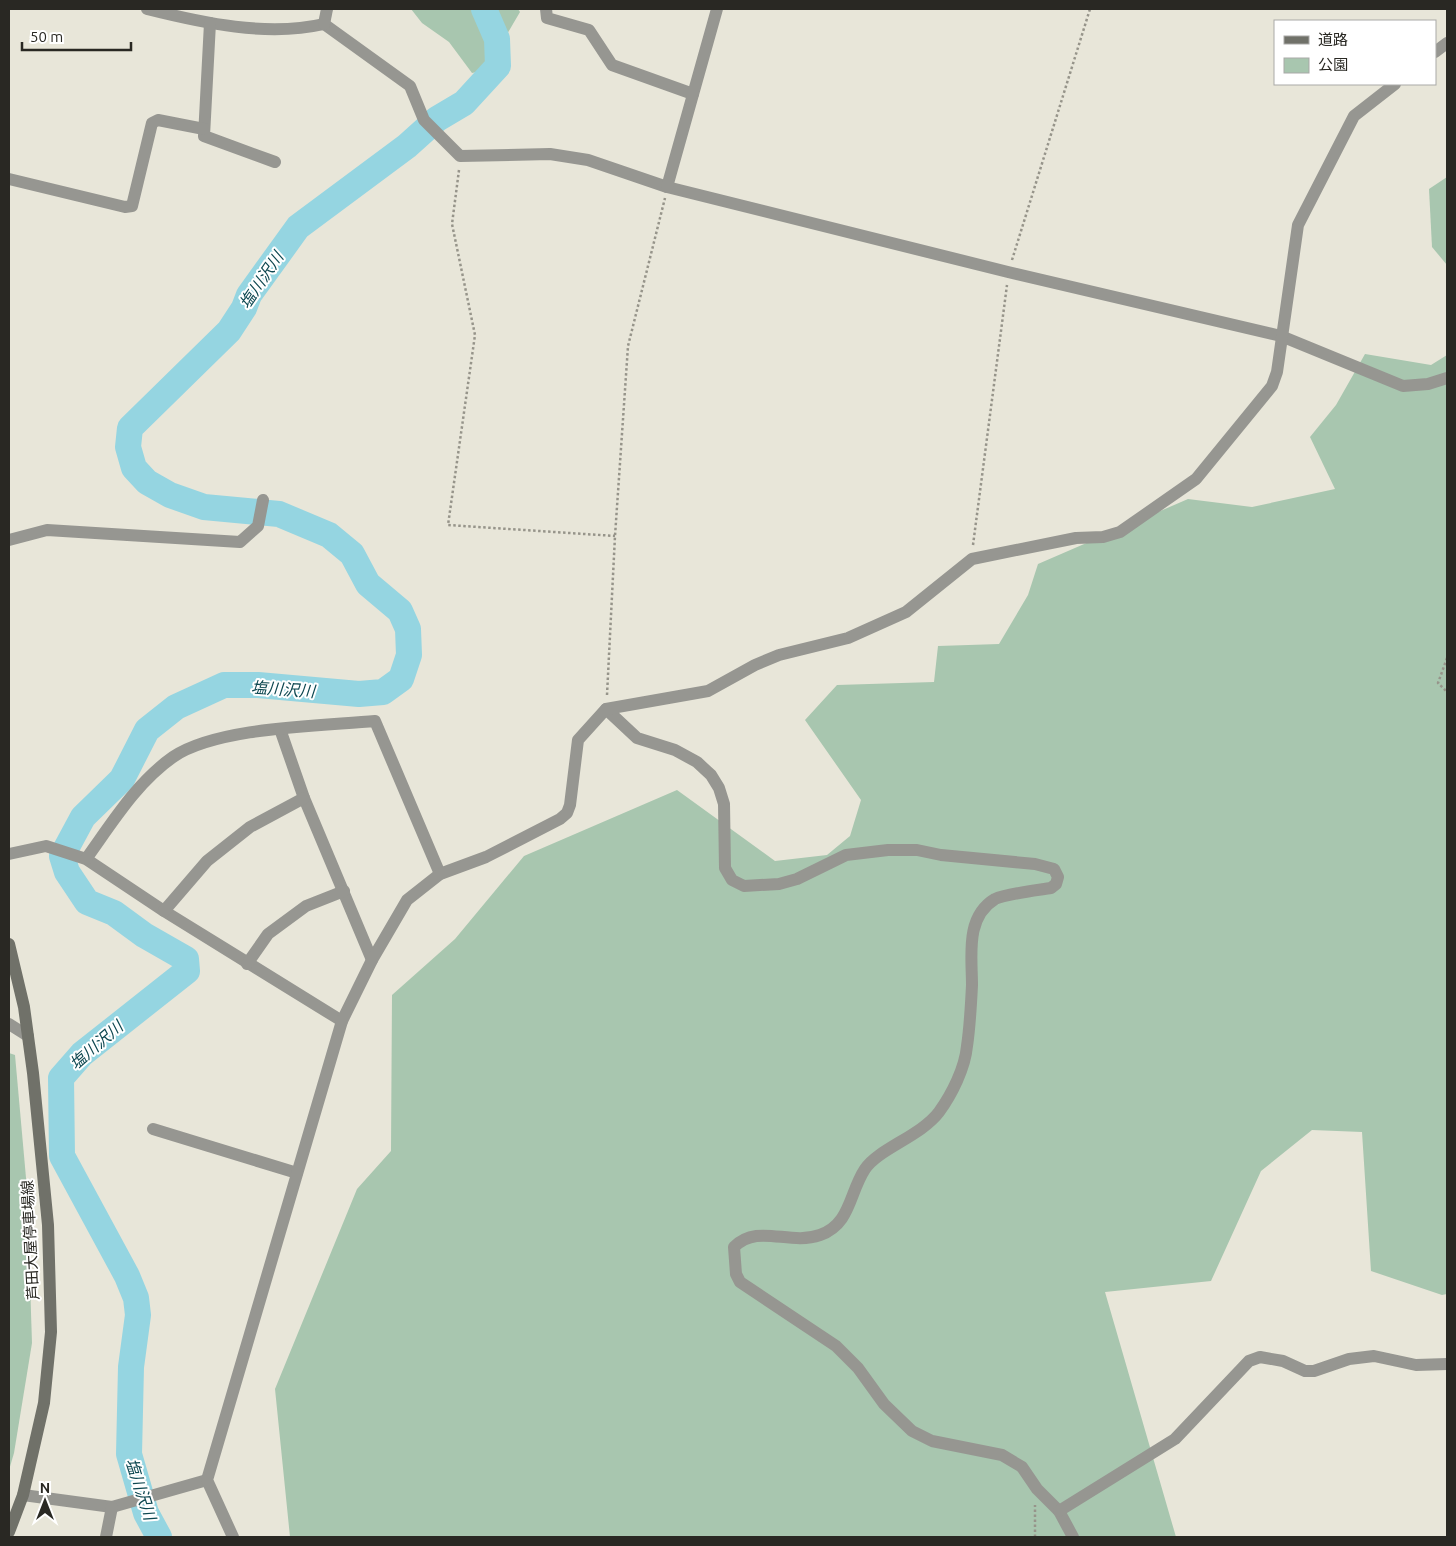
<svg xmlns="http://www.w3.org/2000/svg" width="1456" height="1546" font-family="Ubuntu,'Noto Sans JP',sans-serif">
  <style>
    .green { fill: #a8c6af }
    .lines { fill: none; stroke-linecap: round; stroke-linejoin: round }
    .river { stroke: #95d5e1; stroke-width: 26 }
    .path { stroke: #96948a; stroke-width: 2.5; stroke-dasharray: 2.5 2.5; stroke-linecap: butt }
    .street { stroke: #969691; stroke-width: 12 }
    .secondary { stroke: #707169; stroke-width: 12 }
    .labels { text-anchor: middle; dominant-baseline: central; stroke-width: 4; stroke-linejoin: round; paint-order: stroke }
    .street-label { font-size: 15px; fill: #292823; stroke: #fff }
    .water-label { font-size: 16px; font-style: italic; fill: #0d4750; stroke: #fff }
  </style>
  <rect width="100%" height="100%" fill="#e8e6d9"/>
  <!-- green -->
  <g class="green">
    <path d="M411,9H518L520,12L486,70L472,73L449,42L422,23Z"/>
    <path d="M1447,177V265L1432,247L1429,189Z"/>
    <path d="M1365,354L1431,365L1447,355V1294L1442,1295L1371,1271L1362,1132L1312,1130L1261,1171L1211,1281L1105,1292L1176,1537H290L275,1389L357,1189L391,1151L392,995L455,939L524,856L677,790L775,861L827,855L850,836L861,800L805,720L837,685L934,682L938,646L999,644L1028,595L1038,564L1188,499L1252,507L1335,489L1310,437L1336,405Z"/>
    <path d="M9,1053L15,1055L27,1189L32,1343L14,1453L9,1470Z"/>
  </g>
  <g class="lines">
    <!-- river -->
    <path class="river" d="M159,1537L146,1513L129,1454L131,1367L138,1315L136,1298L127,1276L62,1156L61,1078L82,1054L187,971L186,959L144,935L114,913L87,902L67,872L62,856L83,817L122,779L147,730L176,707L224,685H258L359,694L383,692L401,679L409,655L408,629L400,611L368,584L352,554L329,535L279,514L204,507L170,495L147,482L134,468L128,447L130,428L229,331L244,308L249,295L298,227L407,146L437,119L464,103L498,66L497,39L484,9"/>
    <!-- path -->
    <g class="path">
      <path d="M459,170L452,224L475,335L448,525L615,536"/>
      <path d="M1012,260L1090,9"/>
      <path d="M973,545L1007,285"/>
      <path d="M1447,658L1438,683L1447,692"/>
      <path d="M607,695L615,536L628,346L665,198"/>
      <path d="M1035,1537V1505"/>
    </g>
    <!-- street -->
    <g class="street">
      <path d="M147,9C203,23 267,37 324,24L410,86L424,120L460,156L550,154L588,160L667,187L1008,272L1281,336L1403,386L1428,384L1447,378"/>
      <path d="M546,9L547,18L589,30L612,65L693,94"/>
      <path d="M210,23L204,136L275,162"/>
      <path d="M324,24L327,9"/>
      <path d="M1435,52L1447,43"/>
      <path d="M9,179L125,207L132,206L152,123L158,120L204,129"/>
      <path d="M667,187L717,9"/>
      <path d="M9,540L47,530L240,542L258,526L263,500"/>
      <path d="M606,709L637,738L675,750L697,762L711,775L719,788L724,804L725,868L732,880L744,886L779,884L797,879L846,855L888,850H917L941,855L1035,864L1054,869L1058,877L1056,884L1051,888C1039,890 1005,894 995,899C965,917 972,956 972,985C971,1005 970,1026 967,1046C965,1068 952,1094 939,1112C921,1136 878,1149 865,1169C849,1193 851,1224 820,1235C789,1246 758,1223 734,1247L736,1274L740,1282L836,1346L858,1368L884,1404L912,1431L932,1441L1002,1455L1022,1467L1037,1489L1059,1511L1073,1537"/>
      <path d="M280,729L304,798L372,960"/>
      <path d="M9,854L46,846L86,859L164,911L342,1021"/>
      <path d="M86,859C112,823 136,783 173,757C217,727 320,726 375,721L440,874"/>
      <path d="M164,911L207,861L250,827L304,798"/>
      <path d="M247,964L268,934L306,906L344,891"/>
      <path d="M9,1024L28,1036"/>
      <path d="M153,1129L297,1173"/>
      <path d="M23,1495L112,1507L207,1480"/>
      <path d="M1059,1511L1175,1439L1249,1361L1260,1357L1283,1361L1305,1371H1314L1349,1359L1374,1356L1416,1365L1447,1364"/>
      <path d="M106,1537L112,1507"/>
      <path d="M233,1537L207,1480L342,1021L372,960L407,900L440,874L486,857L560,819L567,813L570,805L578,740L606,709L708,691L755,665L779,655L848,638L906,612L972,559L1076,538L1103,537L1120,532L1196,479L1272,386L1277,372L1298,225L1354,116L1395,84"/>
    </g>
    <!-- secondary -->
    <path class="secondary" d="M9,944L24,1007L33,1073L48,1225L51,1332L44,1403L23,1495L9,1532"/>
  </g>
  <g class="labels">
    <!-- street labels -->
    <g class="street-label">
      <text transform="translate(30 1240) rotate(-93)">芦田大屋停車場線</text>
    </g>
    <!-- water labels -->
    <g class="water-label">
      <text transform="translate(261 280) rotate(-56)">塩川沢川</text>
      <text transform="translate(283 689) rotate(4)">塩川沢川</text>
      <text transform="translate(96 1045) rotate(-41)">塩川沢川</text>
      <text transform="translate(141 1489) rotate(72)">塩川沢川</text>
    </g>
  </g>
  <!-- border -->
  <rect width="1456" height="1546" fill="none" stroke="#292823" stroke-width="20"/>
  <!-- legend -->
  <rect x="1274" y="20" width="162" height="65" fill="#ffffff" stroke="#a9a9a7"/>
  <rect x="1284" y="36" width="25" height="8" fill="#707169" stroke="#a9a9a7"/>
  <text x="1318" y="45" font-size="15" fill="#292823">道路</text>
  <rect x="1284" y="58" width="25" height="15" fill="#a8c6af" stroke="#a9a9a7"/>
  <text x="1318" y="70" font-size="15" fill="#292823">公園</text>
  <!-- north arrow -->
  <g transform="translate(45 1501)" stroke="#ffffff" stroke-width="4" paint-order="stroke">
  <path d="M0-4L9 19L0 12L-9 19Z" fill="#292823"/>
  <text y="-8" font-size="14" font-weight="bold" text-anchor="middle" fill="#292823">N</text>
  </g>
  <!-- scale -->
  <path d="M22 42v8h109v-8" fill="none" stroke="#292823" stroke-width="2.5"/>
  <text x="30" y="42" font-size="15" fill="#292823" stroke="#ffffff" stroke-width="4" paint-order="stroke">50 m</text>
</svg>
